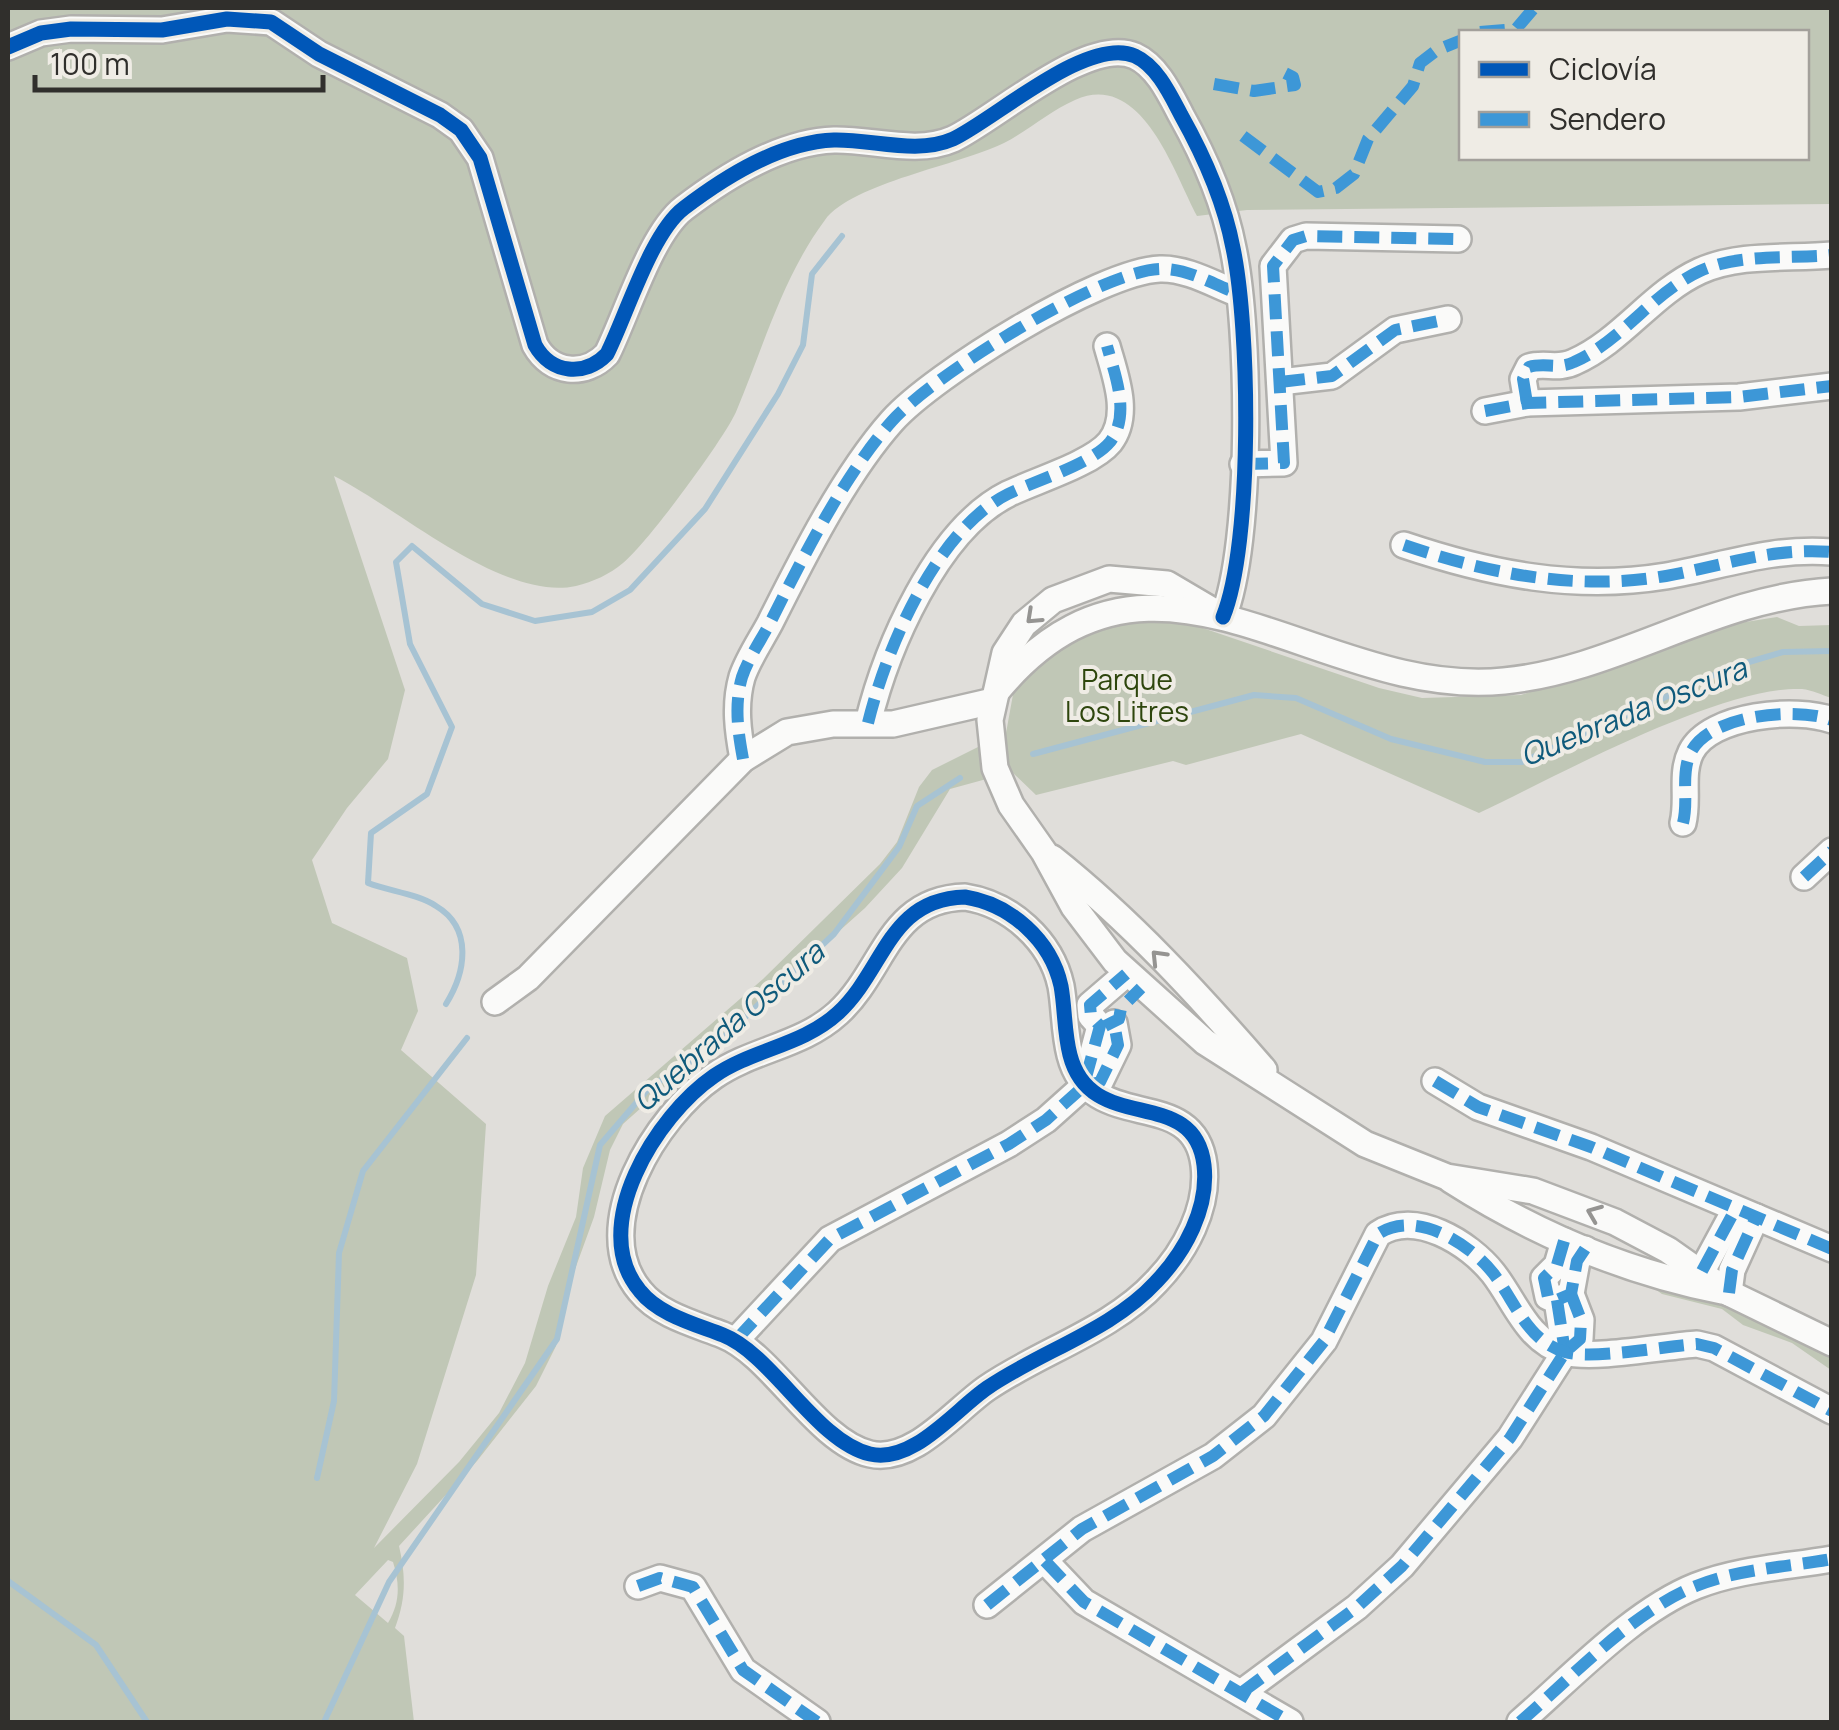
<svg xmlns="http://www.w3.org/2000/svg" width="1839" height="1730" font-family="Manrope,sans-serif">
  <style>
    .green { fill: #c0c7b6; fill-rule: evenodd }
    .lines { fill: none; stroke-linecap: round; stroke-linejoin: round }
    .stream { stroke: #a7c3d3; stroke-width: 6 }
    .minor-casing { stroke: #b1b0ad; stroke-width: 30 }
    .minor { stroke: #fafaf9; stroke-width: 25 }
    .quiet { stroke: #3d97d7; stroke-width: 12; stroke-dasharray: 25 12; stroke-linecap: butt }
    .cycleway-casing { stroke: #efece5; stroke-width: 21 }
    .cycleway { stroke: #0057b8; stroke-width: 15 }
    .oneway { stroke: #959492 }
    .labels { text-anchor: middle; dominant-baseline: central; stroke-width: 8; stroke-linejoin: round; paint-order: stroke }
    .park-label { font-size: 28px; fill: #2e460d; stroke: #efece5 }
    .water-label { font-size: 30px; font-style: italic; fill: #0f5a7b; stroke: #efece5 }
  </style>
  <rect width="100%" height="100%" fill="#e0deda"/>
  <!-- green -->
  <g class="green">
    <path d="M8,8H1831V204L1247,210L1197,216C1174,173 1142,70 1075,100C1050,111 1029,130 1004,143C960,165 852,183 825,220C783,276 763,348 736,412C724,439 646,545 623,563C610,574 593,582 576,586C503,602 400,509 334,476L405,690L388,759L347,808L312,860L332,923L407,958L418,1011L401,1050L486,1124L476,1275L417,1464L374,1548L459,1462L499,1413L525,1363L548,1286L576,1217L583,1168L605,1116L763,979L880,864L897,842L919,787L932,770L1006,733L1014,689L1039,655L1121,620L1185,622L1379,688L1422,698L1521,695L1733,624L1777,617L1799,626L1831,625V698C1822,695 1812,690 1802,689C1720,686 1557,776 1479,813L1301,734L1186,765L1173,761L1036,795L1012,772L950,789L902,868L865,908L623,1124L610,1150L594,1217L566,1294L556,1346L536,1386L477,1461L399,1546C406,1576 406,1599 395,1628L404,1636L414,1722H8ZM1462,32H1806V158H1462ZM388,1560L393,1562C400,1584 400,1603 388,1623L355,1595Z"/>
    <path d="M1641,1279L1710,1296L1831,1358V1370L1792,1343L1743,1325L1722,1309L1662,1294Z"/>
  </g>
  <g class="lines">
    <!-- stream -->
    <g class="stream">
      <path d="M1033,754L1254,695L1296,698L1391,739L1485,762H1522L1732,667L1783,652L1832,651"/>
      <path d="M446,1004C466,972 473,928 436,906C418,894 389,891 368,883L371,833L427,794L452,727L410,644L396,562L412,546L482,604L535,621L592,612L630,590L705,509L778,394L803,345L812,274L842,236"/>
      <path d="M317,1478L334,1401L339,1253L363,1171L467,1038"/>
      <path d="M8,1581L96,1645L147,1722"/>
      <path d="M324,1722L389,1582L557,1339L600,1145L649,1088L712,1048L834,934L899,847L917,806L960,778"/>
    </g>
    <!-- minor casing -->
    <g class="minor-casing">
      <g id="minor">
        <path d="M8,47L41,33L71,29L162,30L227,19L271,22L319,54L440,115L461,130L480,158L535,345C551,374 585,377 607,354C627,314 651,233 684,208C726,176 780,142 834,140C872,139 917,155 953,139C994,120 1088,35 1135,56C1157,66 1170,94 1181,115C1204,156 1224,201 1233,248C1250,328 1253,543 1223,617"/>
        <path d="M1280,382L1332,376L1395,330L1448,319"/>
        <path d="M1527,403L1523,379L1529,367C1545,362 1558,370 1574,362C1622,341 1652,293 1700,271C1740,253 1789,259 1832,255"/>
        <path d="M1485,411L1527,403L1739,397L1832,386"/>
        <path d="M1243,464L1284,463L1273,266L1293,240L1306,236L1458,239"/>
        <path d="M1404,545C1490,574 1575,591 1666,576C1723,566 1772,547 1832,552"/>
        <path d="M1223,617L1167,584L1109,579L1053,600L1024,624L1005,653L990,720L995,768L1011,805L1044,852L1074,907L1115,961L1205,1042L1365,1144L1447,1177L1533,1191L1615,1222L1668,1250L1729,1293L1832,1343"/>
        <path d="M997,691C1155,501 1316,700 1504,681C1618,670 1715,597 1832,591"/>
        <path d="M868,723C886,649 936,530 1008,494C1034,481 1092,464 1110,442C1131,415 1115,375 1107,346"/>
        <path d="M743,759C738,732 734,705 742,677C748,659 761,640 770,623C802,559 844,475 892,421C933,375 1100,271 1160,269C1187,268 1215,285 1239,294"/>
        <path d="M1683,823C1689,799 1680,774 1691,752C1710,714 1797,707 1832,720"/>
        <path d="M1052,858C1130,920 1199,995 1264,1070"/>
        <path d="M1804,877L1832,851"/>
        <path d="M965,897C1010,904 1051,940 1061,986C1065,1008 1064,1032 1070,1055C1091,1137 1194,1083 1204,1165C1209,1208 1185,1252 1156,1282C1112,1330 1041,1351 987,1388C955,1410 913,1464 870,1454C817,1442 772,1354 723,1335C695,1324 659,1315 640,1291C586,1227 657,1115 714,1076C753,1049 802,1046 838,1013C885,970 888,899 965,897Z"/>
        <path d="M495,1002L528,978L743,759L787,732L833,724H893L993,701"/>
        <path d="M1435,1081L1478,1107L1591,1147L1832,1249"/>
        <path d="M1084,1086L1100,1026L1091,1016L1090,1005L1126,974"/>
        <path d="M1451,1180C1534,1233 1625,1272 1722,1291"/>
        <path d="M1564,1241L1557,1265L1544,1278L1548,1297L1557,1300L1571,1294L1577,1261L1585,1249"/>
        <path d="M1702,1271L1735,1210"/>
        <path d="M1729,1293L1732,1270L1756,1217"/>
        <path d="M1557,1300L1565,1352"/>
        <path d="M736,1340L830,1239L1009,1144L1046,1120L1084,1086L1100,1082L1118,1045L1114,1023"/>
        <path d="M1045,1561L1084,1602L1290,1722"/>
        <path d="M638,1586L660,1578L693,1587L743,1670L817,1722"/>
        <path d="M987,1605L1082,1529L1213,1456L1264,1416L1324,1341L1378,1234C1415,1209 1469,1243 1493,1273C1515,1301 1527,1341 1565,1352C1592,1360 1666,1346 1697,1344L1714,1348L1832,1411"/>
        <path d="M1241,1693L1357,1607L1402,1566L1510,1438L1565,1352L1580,1339L1581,1320L1571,1294"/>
        <path d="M1520,1722C1571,1678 1633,1611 1696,1586C1738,1569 1787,1567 1832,1559"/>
      </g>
    </g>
    <!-- minor -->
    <use href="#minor" class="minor"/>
    <!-- quiet -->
    <g class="quiet">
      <path d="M1480,32L1516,29L1534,8"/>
      <path d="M1214,84L1254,91L1295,85L1293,77L1275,68"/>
      <path d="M1243,136L1318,192L1336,188L1354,174L1368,139L1413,86L1420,63L1437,50L1462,40"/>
      <path d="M1280,382L1332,376L1395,330L1448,319"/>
      <path d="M1527,403L1523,379L1529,367C1545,362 1558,370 1574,362C1622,341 1652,293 1700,271C1740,253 1789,259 1832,255"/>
      <path d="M1485,411L1527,403L1739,397L1832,386"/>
      <path d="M1243,464L1284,463L1273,266L1293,240L1306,236L1458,239"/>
      <path d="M1404,545C1490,574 1575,591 1666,576C1723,566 1772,547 1832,552"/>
      <path d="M868,723C886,649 936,530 1008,494C1034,481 1092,464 1110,442C1131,415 1115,375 1107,346"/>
      <path d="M743,759C738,732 734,705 742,677C748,659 761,640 770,623C802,559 844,475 892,421C933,375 1100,271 1160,269C1187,268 1215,285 1239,294"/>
      <path d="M1683,823C1689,799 1680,774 1691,752C1710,714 1797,707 1832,720"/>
      <path d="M1804,877L1832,851"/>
      <path d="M1105,1026L1119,1019L1121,1008L1141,988"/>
      <path d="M1085,1081L1100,1026L1091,1016L1090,1005L1126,974"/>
      <path d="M1435,1081L1478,1107L1591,1147L1832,1249"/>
      <path d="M1564,1241L1557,1265L1544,1278L1548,1297L1557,1300L1571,1294L1577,1261L1585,1249"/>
      <path d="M1702,1271L1735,1210"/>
      <path d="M1729,1293L1732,1270L1756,1217"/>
      <path d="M1557,1300L1565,1352"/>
      <path d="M736,1340L830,1239L1009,1144L1046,1120L1084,1086L1100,1082L1118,1045L1114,1023"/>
      <path d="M1045,1561L1084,1602L1290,1722"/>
      <path d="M638,1586L660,1578L693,1587L743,1670L817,1722"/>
      <path d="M987,1605L1082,1529L1213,1456L1264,1416L1324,1341L1378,1234C1415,1209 1469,1243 1493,1273C1515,1301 1527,1341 1565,1352C1592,1360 1666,1346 1697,1344L1714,1348L1832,1411"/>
      <path d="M1241,1693L1357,1607L1402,1566L1510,1438L1565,1352L1580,1339L1581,1320L1571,1294"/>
      <path d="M1520,1722C1571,1678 1633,1611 1696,1586C1738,1569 1787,1567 1832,1559"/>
    </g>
    <!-- cycleway casing -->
    <g class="cycleway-casing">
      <g id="cycleway">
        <path d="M8,47L41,33L71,29L162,30L227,19L271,22L319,54L440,115L461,130L480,158L535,345C551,374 585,377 607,354C627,314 651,233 684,208C726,176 780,142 834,140C872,139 917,155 953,139C994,120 1088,35 1135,56C1157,66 1170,94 1181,115C1204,156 1224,201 1233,248C1250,328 1253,543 1223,617"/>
        <path d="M965,897C1010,904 1051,940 1061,986C1065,1008 1064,1032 1070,1055C1091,1137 1194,1083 1204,1165C1209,1208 1185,1252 1156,1282C1112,1330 1041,1351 987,1388C955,1410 913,1464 870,1454C817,1442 772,1354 723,1335C695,1324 659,1315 640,1291C586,1227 657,1115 714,1076C753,1049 802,1046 838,1013C885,970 888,899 965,897Z"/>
      </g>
    </g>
    <!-- cycleway -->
    <use href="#cycleway" class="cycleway"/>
  </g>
  <!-- one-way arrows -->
  <defs><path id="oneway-chevron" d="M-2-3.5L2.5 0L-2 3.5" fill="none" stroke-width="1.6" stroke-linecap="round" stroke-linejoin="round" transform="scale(2.5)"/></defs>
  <g class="oneway">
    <use href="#oneway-chevron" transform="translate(1033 617) rotate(137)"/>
    <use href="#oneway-chevron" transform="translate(1158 957) rotate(-134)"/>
    <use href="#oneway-chevron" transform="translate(1594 1213) rotate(-158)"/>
  </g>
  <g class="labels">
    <!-- park labels -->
    <g class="park-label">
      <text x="1127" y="679">Parque<tspan x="1127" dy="32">Los Litres</tspan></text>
    </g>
    <!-- water labels -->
    <g class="water-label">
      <text transform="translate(1633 711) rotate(-22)">Quebrada Oscura</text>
      <text transform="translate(728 1026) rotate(-41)">Quebrada Oscura</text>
    </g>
  </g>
  <!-- border -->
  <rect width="1839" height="1730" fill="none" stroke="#302f2c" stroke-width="20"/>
  <!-- legend -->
  <rect x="1459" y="30" width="350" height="130" fill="#efece5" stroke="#a3a09b" stroke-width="2.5"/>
  <rect x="1479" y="62" width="50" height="15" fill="#0057b8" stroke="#a3a09b" stroke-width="2.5"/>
  <text x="1549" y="80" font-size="30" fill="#302f2c">Ciclovía</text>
  <rect x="1479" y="112" width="50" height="15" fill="#3d97d7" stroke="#a3a09b" stroke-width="2.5"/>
  <text x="1549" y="130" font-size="30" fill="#302f2c">Sendero</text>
  <!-- scale -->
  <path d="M35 75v15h288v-15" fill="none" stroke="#302f2c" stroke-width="5"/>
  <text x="50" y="75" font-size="30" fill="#302f2c" stroke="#efece5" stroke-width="8" paint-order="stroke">100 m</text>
</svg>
